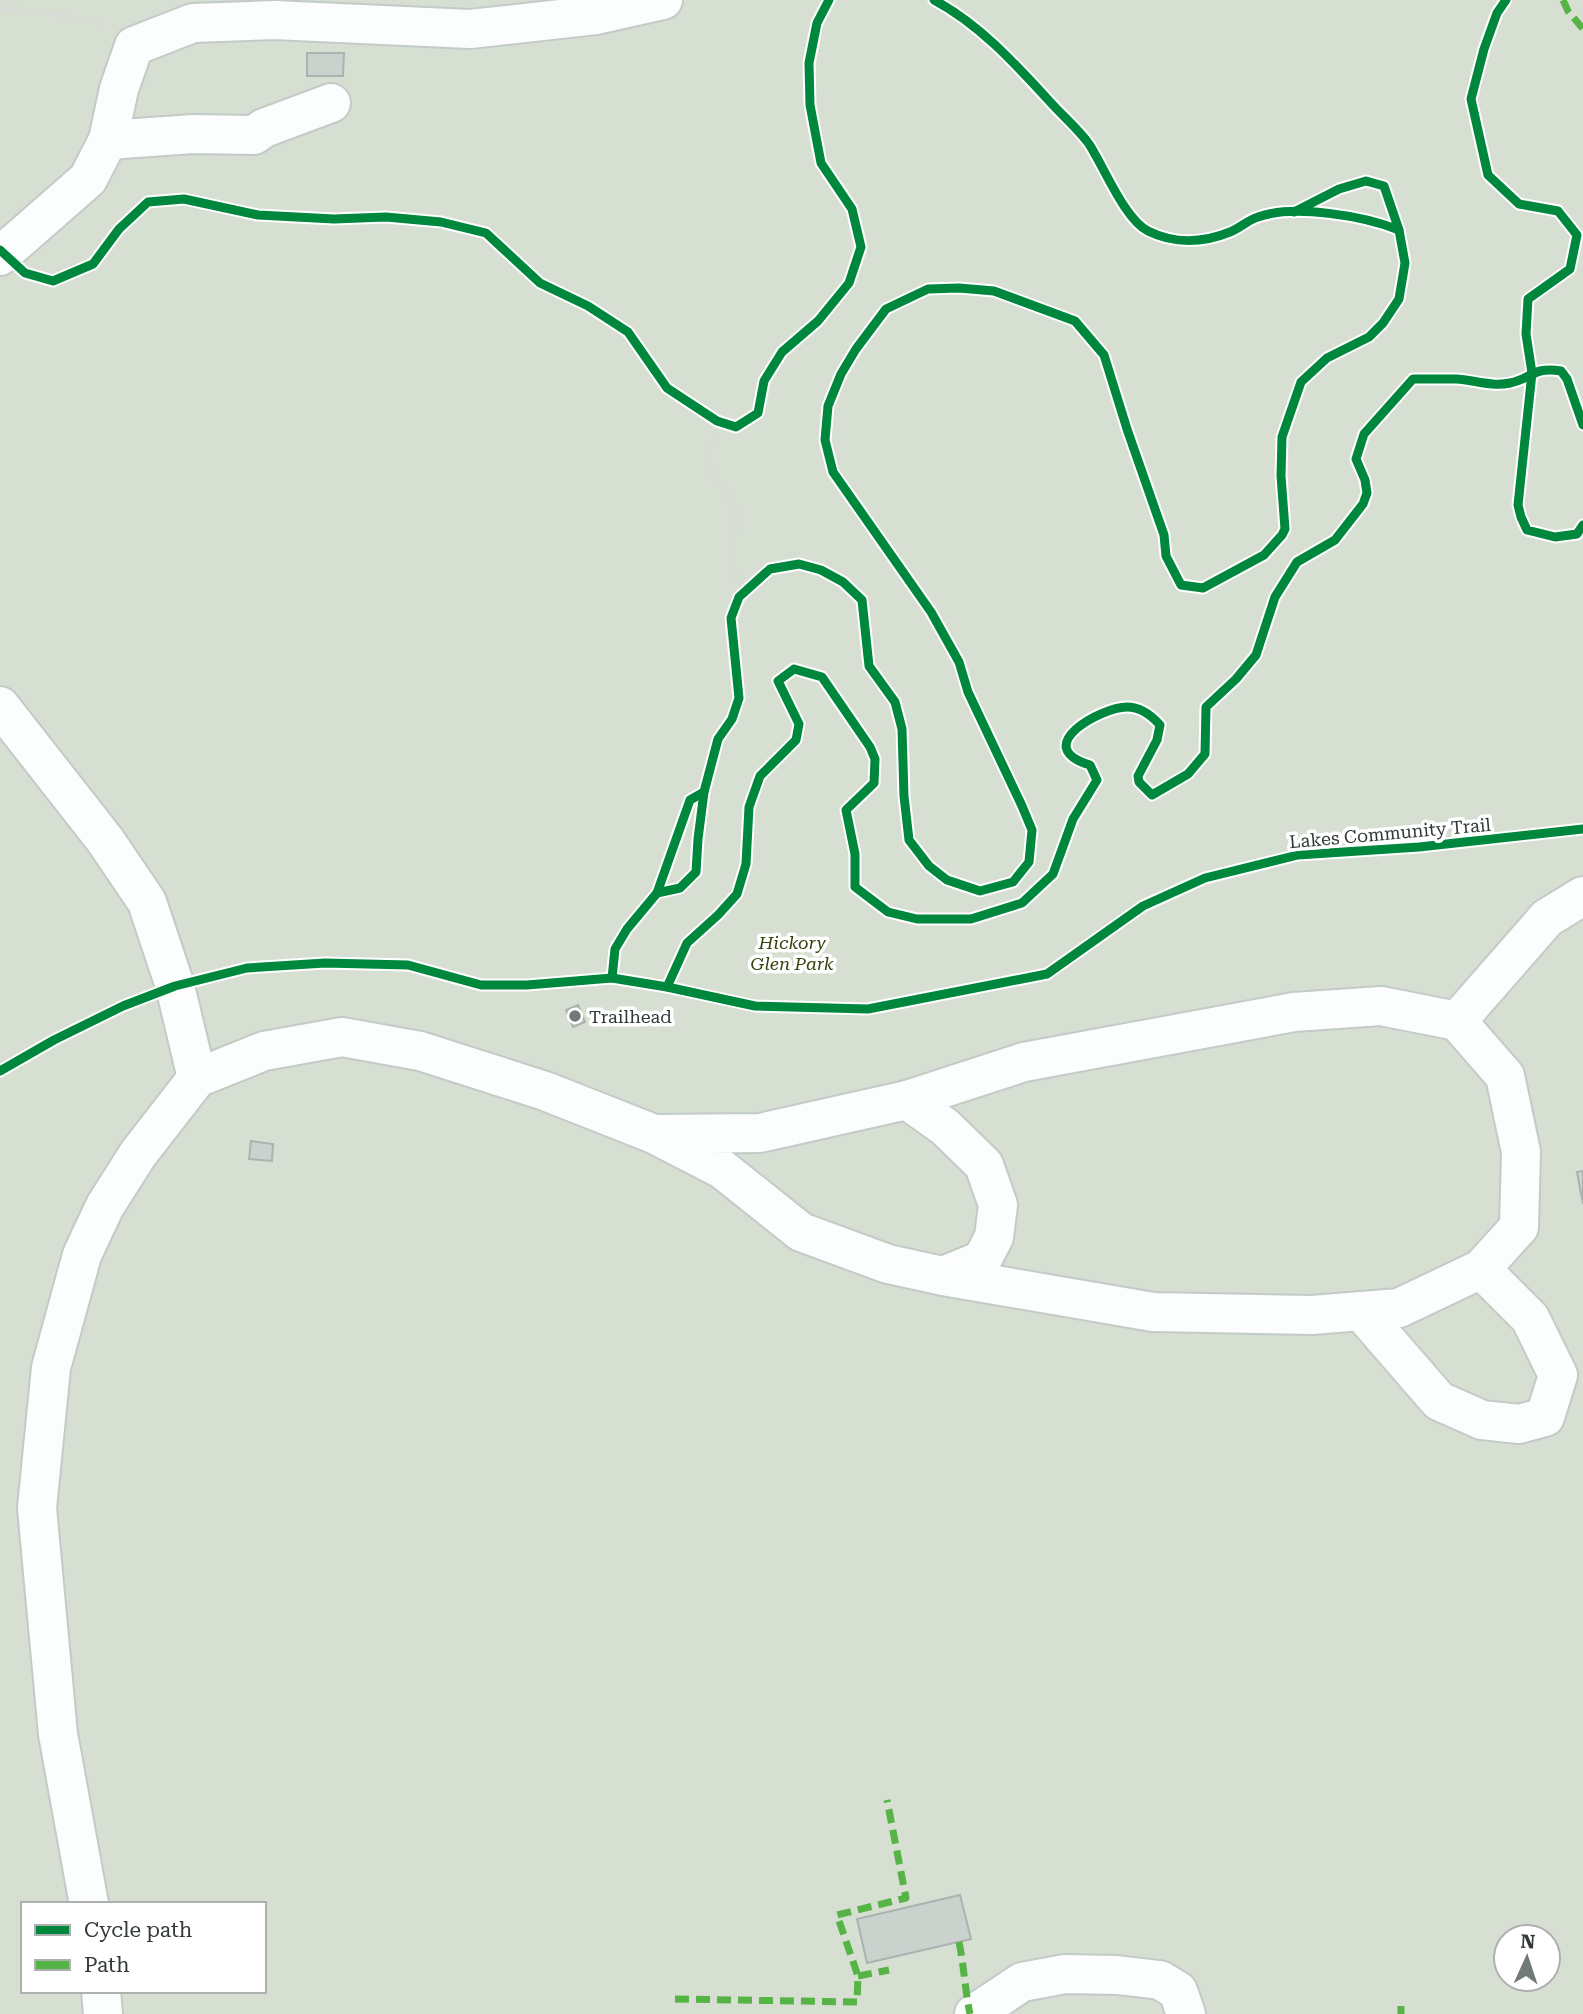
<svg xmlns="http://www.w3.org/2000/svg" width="1583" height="2014" font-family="'Roboto Serif',serif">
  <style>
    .green { fill: #d6dfd1; fill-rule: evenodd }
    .building { fill: #cbd2ce; stroke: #abb2af; stroke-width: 2 }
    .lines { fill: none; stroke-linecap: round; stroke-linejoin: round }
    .minor-casing { stroke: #c3cbc8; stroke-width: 42 }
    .path { stroke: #d8dbda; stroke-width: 4.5; stroke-dasharray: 5 5; stroke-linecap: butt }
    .minor { stroke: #fcfdfd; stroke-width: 38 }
    .quiet { stroke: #56b346; stroke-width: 7; stroke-dasharray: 14 7; stroke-linecap: butt }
    .cycleway-casing { stroke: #fff; stroke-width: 13 }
    .cycleway { stroke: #00873e; stroke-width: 9 }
    .poi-dot { fill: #727a78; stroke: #fff; stroke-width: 2.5 }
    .labels { text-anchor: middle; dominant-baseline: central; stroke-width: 7; stroke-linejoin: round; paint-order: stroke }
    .street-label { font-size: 18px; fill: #323a38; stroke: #fff }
    .park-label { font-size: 18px; font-style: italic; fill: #34410b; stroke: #fff }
    .poi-label { font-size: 18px; fill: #323a38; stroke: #fff; text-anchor: start }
  </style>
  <rect width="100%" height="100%" fill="#e8f2ef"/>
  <!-- green -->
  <path class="green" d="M0,0H1583V2014H0ZM23,1904H264V1991H23ZM1506,1937H1548V1979H1506Z"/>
  <!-- building -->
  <g class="building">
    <path d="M307,53H344L343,76H307Z"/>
    <path d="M578,1005L585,1022L573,1027L566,1010Z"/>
    <path d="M251,1141L273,1144L272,1161L249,1159Z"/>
    <path d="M1583,1171V1204L1577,1172Z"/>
    <path d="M960,1895L971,1939L867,1963L857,1919Z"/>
  </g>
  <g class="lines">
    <!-- minor casing -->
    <g class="minor-casing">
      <g id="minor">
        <path d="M108,140L119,89L134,46L193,23L274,20L470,29L596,15L663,0"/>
        <path d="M0,256L88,179L108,140L193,134L254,135L264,128L331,103"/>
        <path d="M0,706L105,840L147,902L175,986L197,1078"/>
        <path d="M1457,1021L1547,918L1583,896"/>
        <path d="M907,1100L945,1127L984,1165L998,1205L994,1237L982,1260L943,1276"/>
        <path d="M1361,1311L1439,1401L1482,1420L1519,1424L1545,1417L1558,1375L1530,1318L1481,1269"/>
        <path d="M89,1904L58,1734L37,1508L51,1368L82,1255L105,1206L138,1154L197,1078L264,1051L342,1037L420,1051L545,1091L654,1134L722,1169L801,1232L888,1264L943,1276L1153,1312L1312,1315L1399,1308L1481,1269L1519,1227L1521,1152L1505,1076L1457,1021L1381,1006L1294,1012L1024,1062L907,1100L760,1133L654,1134"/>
        <path d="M101,1991L103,2014"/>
        <path d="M974,2014L1022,1982L1065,1974L1117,1975L1160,1980L1178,1991L1186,2014"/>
      </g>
    </g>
    <!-- path -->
    <g class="path">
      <path d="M0,9L39,11L102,23"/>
      <path d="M717,421L706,461L737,513L731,554L739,597"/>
    </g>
    <!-- minor -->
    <use href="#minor" class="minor"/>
    <!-- quiet -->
    <g class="quiet">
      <path d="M1563,0L1568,11L1583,29"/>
      <path d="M959,1942C964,1966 965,1990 970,2014"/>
      <path d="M858,1976L889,1970"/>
      <path d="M675,1999L857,2002L858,1976L837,1915L906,1898L887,1800"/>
      <path d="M1401,2014V2006"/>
    </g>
    <!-- cycleway casing -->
    <g class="cycleway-casing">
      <g id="cycleway">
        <path d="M1506,0L1497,13L1484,49L1471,99L1488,175L1519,204L1558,211L1577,235L1570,269L1528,299L1526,334L1532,373L1518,505L1521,517L1527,530L1555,537L1577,534L1583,525"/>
        <path d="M1294,212L1339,189L1366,181L1384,186L1399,230"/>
        <path d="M0,250L25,273L53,281L93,264L119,229L148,202L184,199L258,215L334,219L386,217L441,222L486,233L540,283L588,306L628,332L667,388L717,421L736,427L758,413L764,381L782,352L818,321L849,283L861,247L852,209L821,163L810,105L809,63L817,23L829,0"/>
        <path d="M657,893L680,888L696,872L698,839L704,792"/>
        <path d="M612,978L615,949L627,929L657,893L690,800L704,792L718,739L732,719L739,698L731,618L739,597L770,569L799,564L821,570L843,582L862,600L869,666L895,702L902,729L904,796L909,840L929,866L947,880L980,891L1013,882L1029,862L1032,830L1022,806L968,692L959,662L931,612L833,472L825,440L828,406L841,374L856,349L886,309L928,289L959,288L994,291L1075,321L1104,355L1127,429L1164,535L1166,556L1181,585L1203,588L1264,555L1282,535L1285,529L1281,476L1282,437L1301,382L1327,358L1369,337L1383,323L1399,299L1405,263L1399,230C1364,216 1294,204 1258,217C1248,220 1240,228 1230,232C1203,243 1174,244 1148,231C1125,220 1104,167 1089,144C1079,130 1065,118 1053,105C1018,67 981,25 934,0"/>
        <path d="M667,987L687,943L718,915L737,894L746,864L749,807L760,776L796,740L799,724L778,681L794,669L822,677L870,747L875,759L874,783L846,810L855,854V887L888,912L917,919H971L1022,903L1053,874L1073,819L1097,780L1090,765C1029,747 1101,707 1127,707C1140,707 1152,716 1160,725L1157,740L1138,776L1139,782L1152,795L1188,774L1205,754L1206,707L1236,679L1256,655L1275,597L1297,562L1335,540L1363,504L1367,493L1365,480L1356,459L1364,434L1413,379C1427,379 1442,379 1456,379C1474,380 1492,387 1510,383C1531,379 1534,366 1561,371L1567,379L1583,425"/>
        <path d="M0,1071L54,1040L123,1006L175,986L247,968L325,963L408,965L481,985H527L612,978L667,987L755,1006L868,1009L1047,974L1143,906L1205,878L1298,855L1419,847L1583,829"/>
      </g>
    </g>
    <!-- cycleway -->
    <use href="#cycleway" class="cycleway"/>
  </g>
  <!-- markers -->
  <circle class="poi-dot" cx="575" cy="1016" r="7"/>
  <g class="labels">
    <!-- street labels -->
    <g class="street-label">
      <text transform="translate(1390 833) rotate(-5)">Lakes Community Trail</text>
    </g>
    <!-- park labels -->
    <g class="park-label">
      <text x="792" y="942">Hickory<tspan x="792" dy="21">Glen Park</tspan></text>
    </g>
    <!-- poi labels -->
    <g class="poi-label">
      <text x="589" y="1016">Trailhead</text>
    </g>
  </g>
  <!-- legend -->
  <rect x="21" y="1902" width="245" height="91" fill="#ffffff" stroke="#adb0af" stroke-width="2"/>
  <rect x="35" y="1925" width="35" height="10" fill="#00873e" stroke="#adb0af" stroke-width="2"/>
  <text x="84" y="1937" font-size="21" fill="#323a38">Cycle path</text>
  <rect x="35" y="1960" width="35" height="10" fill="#56b346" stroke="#adb0af" stroke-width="2"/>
  <text x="84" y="1972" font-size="21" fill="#323a38">Path</text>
  <!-- north arrow -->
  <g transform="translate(1527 1958) rotate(3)"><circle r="33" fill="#ffffff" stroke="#adb0af" stroke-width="2"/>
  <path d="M0-5L12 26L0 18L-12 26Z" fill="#727a78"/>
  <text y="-10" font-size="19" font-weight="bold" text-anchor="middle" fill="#323a38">N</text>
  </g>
</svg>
